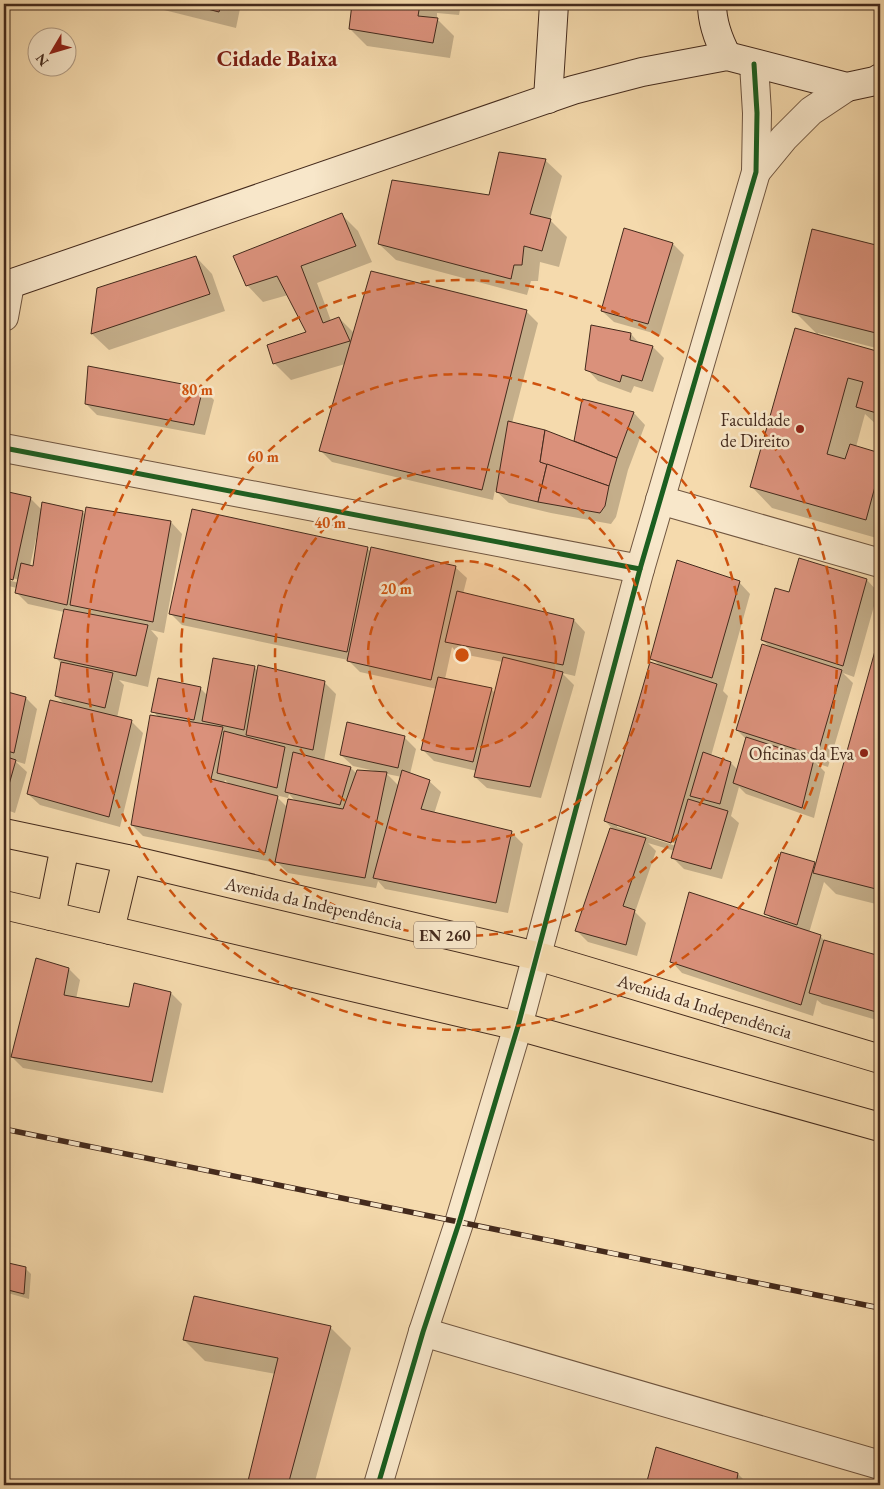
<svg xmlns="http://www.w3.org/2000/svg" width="884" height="1489" font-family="'EB Garamond',serif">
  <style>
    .shadow { fill: #0003; fill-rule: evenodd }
    .building { fill: #da917b; stroke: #442a1c }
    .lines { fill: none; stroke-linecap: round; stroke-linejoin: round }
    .street-casing { stroke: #705640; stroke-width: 30 }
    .secondary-casing { stroke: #442a1c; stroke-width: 30 }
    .primary-casing { stroke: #442a1c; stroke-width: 30 }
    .street { stroke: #f8e7ca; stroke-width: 28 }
    .secondary { stroke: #f8e7ca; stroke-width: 28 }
    .primary { stroke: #f5daad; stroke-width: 28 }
    .rail-casing { stroke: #442a1c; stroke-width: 5.5 }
    .rail { stroke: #f8e7ca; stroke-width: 4; stroke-dasharray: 11; stroke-linecap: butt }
    .cycleway-casing { stroke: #f8e7ca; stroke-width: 8 }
    .cycleway { stroke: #1b5e20; stroke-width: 5 }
    .ring { fill: none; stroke: #cf520e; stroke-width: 2.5; stroke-dasharray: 9 6 }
    .poi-dot { fill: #8f2418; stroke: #f8e7ca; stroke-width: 2 }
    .labels { text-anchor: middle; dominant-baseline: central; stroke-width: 5; stroke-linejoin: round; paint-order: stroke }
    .shield { fill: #f8e7ca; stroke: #7a6350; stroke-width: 1 }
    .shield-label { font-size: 16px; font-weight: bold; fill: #442a1c }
    .poi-label { font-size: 18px; fill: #442a1c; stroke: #f8e7ca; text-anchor: end }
    .street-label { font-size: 18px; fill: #442a1c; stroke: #f8e7ca }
    .district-label { font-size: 22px; font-weight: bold; fill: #7a1f14; stroke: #f8e7ca }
    .centre { fill: #cf520e; stroke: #f8e7ca; stroke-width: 2.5 }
    .ring-label { font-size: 15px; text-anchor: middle; font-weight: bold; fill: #cf520e; stroke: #f8e7ca; stroke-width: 5; stroke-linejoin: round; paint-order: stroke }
  </style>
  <rect width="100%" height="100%" fill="#f5daad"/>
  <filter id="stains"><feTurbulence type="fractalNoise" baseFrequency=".004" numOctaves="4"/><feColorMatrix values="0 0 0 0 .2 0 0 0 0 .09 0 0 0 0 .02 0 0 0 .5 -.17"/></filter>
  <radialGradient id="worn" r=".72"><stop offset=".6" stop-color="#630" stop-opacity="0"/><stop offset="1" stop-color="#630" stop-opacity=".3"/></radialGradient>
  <!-- shadow -->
  <g class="shadow">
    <path d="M140,4H241L236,28Z"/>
    <path d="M353,4H461L459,15L437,13V19L454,36L450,58L367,46L350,29Z"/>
    <path d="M545,160L562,176L550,220L567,237L559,267L540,262L538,281H531L527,295L396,260L379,244L490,196Z"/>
    <path d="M341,214L358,231L372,262L317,283L331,321L339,318L354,333L526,311L538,323L512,423L575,443L583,400L634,413L645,425L628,470L616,517L611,524L551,513L509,503L495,490L493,500L332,462L321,451L345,364L291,380L274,363L308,332L288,295L263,302L247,285Z"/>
    <path d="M625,230L673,244L684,255L660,335L614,322L602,311Z"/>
    <path d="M813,230L880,247V349L818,333V335L794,311Z"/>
    <path d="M196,257L212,274L225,311L109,350L92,334Z"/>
    <path d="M592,327L631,334L640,344L653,347L664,358L653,392L634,386L631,393L598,381L587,369Z"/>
    <path d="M796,329L880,354V428L865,414L856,447L880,454V539L772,508L751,486Z"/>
    <path d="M90,368L203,389L214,400L205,435L97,415L86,404Z"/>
    <path d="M4,492L31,499L42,510L82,512L86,515L171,522L182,534L164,633L151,630L158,638L148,687L119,680L124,685L117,718L132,722L143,733L120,827L40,805L28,794L66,705L56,696L62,664L56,658L64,612L28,604L16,592L17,588L4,585V579L19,583L20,580L4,576ZM38,529L40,530L35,568L30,566Z"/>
    <path d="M367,548L371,552L455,567L467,578L463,594L574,620L585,632L575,676L562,673L574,685L541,798L487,788L475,777L477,771L434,761L422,749L437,689L360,672L348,660L182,625L171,614ZM452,647L457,653L503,662L496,694L491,689L445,679Z"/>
    <path d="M800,560L867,580L878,592L854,677L843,673L853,683L828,767L816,763L825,772L814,818L746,794L739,787L731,816L739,823L722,879L684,869L673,858L675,851L648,843L656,851L635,912L646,923L637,956L588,942L577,931L614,830L605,821L660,666L652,658L739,582L750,594L723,691L728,696L711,756L731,763L738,770L747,740L737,730L771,648L762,640L790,594ZM617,824L677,844L676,846L617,827Z"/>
    <path d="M4,585L8,589L4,607Z"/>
    <path d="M880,638V905L836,894L824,882L809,933L820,936L826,942L880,957V1021L822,1004L817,1000L813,1016L682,973L671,961L773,921L766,913L814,864L817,866Z"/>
    <path d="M255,668L258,671L324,682L336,694L324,761L351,768L357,774L375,771L353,766L341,755L405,738L416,749L410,774L429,781L441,792L434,814L512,833L523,844L508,913L385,889L378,881L376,888L288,873L276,861V863L143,836L132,825L159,718L153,711L200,688L208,696ZM387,774L402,777L399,786ZM225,780L231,786L224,784ZM289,794L296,802L287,807L275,795L288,798Z"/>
    <path d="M4,692L26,698L37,709L25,764L15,761L27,772L15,813L4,809Z"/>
    <path d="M69,969L80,980L76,999L130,1008L171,993L182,1004L163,1093L23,1068L12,1057Z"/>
    <path d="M4,1264L25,1268L31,1274L29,1299L4,1292Z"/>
    <path d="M330,1327L351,1348L314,1485H248L276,1374L205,1361L184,1340Z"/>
    <path d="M657,1449L738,1474L749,1485H648Z"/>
  </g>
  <!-- building -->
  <g class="building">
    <path d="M188,4H221L219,12Z"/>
    <path d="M352,4H420L418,16L438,18L433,43L349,29Z"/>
    <path d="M499,152L546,159L530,214L551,219L542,251L524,246L522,265H514L511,279L378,244L392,180L489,195Z"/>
    <path d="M342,213L356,246L301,266L323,323L339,317L350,341L273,364L267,345L306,332L277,276L246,286L233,256Z"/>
    <path d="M624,228L673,243L648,324L601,311Z"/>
    <path d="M812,229L880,246V334L792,312Z"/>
    <path d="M196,256L210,294L91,334L97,288Z"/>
    <path d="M371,271L527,310L482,490L319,451Z"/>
    <path d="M591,325L631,333L630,340L653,346L642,381L622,375L620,382L585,370Z"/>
    <path d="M795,328L880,352V414L856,407L863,382L848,378L827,454L845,459L850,444L880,453V468L866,520L750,487Z"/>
    <path d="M88,366L203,388L194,425L85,404Z"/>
    <path d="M582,399L634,412L617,458L574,441Z"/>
    <path d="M508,421L545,430L540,462L547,464L538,502L496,492Z"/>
    <path d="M545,430L617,458L609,486L540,462Z"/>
    <path d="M547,464L609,486L605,506L600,513L538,502Z"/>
    <path d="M4,491L31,497L13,580L4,577Z"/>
    <path d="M42,502L83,511L67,605L15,593L21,563L33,566Z"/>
    <path d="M86,507L171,521L153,622L70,605Z"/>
    <path d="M192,509L368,547L347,652L169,614Z"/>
    <path d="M371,547L456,566L431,680L347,661Z"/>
    <path d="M799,558L867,579L843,666L761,640L775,588L789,592Z"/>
    <path d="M677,560L740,581L712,678L650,659Z"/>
    <path d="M457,591L574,619L563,665L445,642Z"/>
    <path d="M64,609L148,625L136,676L54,658Z"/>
    <path d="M880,633V890L813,873Z"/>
    <path d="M762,644L842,670L817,756L736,730Z"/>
    <path d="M503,657L563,672L530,787L474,777Z"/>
    <path d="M213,658L255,666L244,730L202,721Z"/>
    <path d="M61,662L113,673L105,708L55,696Z"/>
    <path d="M650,662L717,684L671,843L604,821Z"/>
    <path d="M258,665L325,681L313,750L246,735Z"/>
    <path d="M438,677L492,688L473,762L421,750Z"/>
    <path d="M158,678L201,687L194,720L151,712Z"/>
    <path d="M4,691L26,697L14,753L4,750Z"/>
    <path d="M50,700L132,720L109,817L27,794Z"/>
    <path d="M150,715L223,727L211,779L278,796L265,853L131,825Z"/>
    <path d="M347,722L405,736L398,768L340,755Z"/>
    <path d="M224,731L285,747L277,788L217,773Z"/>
    <path d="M746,737L814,759L802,808L733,783Z"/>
    <path d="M293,752L351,767L340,805L285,792Z"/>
    <path d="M703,752L731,762L720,804L690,796Z"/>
    <path d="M4,756L16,760L4,802Z"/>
    <path d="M357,770L387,772L365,878L275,862L288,799L343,809Z"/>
    <path d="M402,770L430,780L421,809L512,831L496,903L373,878Z"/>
    <path d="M688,799L728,811L711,869L671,858Z"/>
    <path d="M610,828L646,838L623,906L635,910L626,945L575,931Z"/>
    <path d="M781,852L815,862L797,925L764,914Z"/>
    <path d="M689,892L821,935L801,1005L670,962Z"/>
    <path d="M824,940L880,956V1013L809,993Z"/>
    <path d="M36,958L69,968L64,995L129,1007L134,983L171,992L152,1082L11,1057Z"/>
    <path d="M4,1262L26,1267L24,1294L4,1289Z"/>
    <path d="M194,1296L331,1326L288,1485H247L278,1358L183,1340Z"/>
    <path d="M656,1447L738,1473L736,1485H646Z"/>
  </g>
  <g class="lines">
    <!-- street casing -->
    <g class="street-casing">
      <g id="street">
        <path d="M756,172L784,138L811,111L847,87"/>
        <path d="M4,317L10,284"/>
        <path d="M4,448L640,569"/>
        <path d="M660,500L880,563"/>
        <path d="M423,1332L880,1465"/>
        <path d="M378,1485L423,1332L459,1223L518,1026L640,569L756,172L757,113L754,64"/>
      </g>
    </g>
    <!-- secondary casing -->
    <g class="secondary-casing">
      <g id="secondary">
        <path d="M712,4C712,23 718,39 727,56"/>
        <path d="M548,99L554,4"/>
        <path d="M4,286L573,90L642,72L727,56L847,87L875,81L880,78"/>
      </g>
    </g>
    <!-- primary casing -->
    <g class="primary-casing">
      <g id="primary">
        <path d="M4,833L127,859L537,956L880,1059"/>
        <path d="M4,905L518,1026L880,1127"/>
        <path d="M51,916L65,846"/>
        <path d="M110,930L127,859"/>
      </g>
    </g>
    <!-- street -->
    <use href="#street" class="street"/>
    <!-- secondary -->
    <use href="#secondary" class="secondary"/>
    <!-- primary -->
    <use href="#primary" class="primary"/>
    <!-- rail casing -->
    <g class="rail-casing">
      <path id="rail" d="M4,1129L880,1308"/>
    </g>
    <!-- rail -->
    <use href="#rail" class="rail"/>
    <!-- cycleway casing -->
    <g class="cycleway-casing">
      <g id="cycleway">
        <path d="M4,448L640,569"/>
        <path d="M378,1485L423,1332L459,1223L518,1026L640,569L756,172L757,113L754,64"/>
      </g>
    </g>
    <!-- cycleway -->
    <use href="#cycleway" class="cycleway"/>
  </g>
  <!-- distance rings -->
  <circle cx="462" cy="655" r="94" fill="#cf520e" fill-opacity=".12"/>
  <g class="ring">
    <circle cx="462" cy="655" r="94"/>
    <circle cx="462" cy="655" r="187"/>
    <circle cx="462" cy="655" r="281"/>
    <circle cx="462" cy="655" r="375"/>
  </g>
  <!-- markers -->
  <g class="poi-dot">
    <circle cx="800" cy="429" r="5"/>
    <circle cx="864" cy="753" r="5"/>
  </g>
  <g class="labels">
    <!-- shield labels -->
    <rect class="shield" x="414" y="921.5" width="62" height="27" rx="4"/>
    <g class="shield-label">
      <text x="445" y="935">EN 260</text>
    </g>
    <!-- poi labels -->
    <g class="poi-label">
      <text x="790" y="419">Faculdade<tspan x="790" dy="21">de Direito</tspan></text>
      <text x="854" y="753">Oficinas da Eva</text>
    </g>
    <!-- street labels -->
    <g class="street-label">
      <text transform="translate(314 903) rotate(13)">Avenida da Independência</text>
      <text transform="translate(705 1006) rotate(17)">Avenida da Independência</text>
    </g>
    <!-- district labels -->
    <g class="district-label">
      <text x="277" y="58">Cidade Baixa</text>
    </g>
  </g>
  <circle cx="462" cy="655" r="8" class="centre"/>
  <g class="ring-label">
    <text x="197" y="395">80 m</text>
    <text x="263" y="462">60 m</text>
    <text x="330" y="528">40 m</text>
    <text x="396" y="594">20 m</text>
  </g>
  <!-- margin -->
  <rect width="884" height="1489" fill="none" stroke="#f5daad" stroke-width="20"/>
  <rect x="5" y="5" width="874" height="1479" fill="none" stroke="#442a1c" stroke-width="2.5"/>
  <rect x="10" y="10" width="864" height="1469" fill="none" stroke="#442a1c"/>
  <!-- north arrow -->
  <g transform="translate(52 52) rotate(232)"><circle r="24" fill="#f8e7ca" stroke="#b09b84"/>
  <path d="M0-4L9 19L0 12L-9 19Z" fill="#8f2418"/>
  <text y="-8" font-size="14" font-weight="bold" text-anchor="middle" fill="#442a1c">N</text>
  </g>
  <rect width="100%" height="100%" filter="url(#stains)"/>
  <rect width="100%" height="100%" fill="url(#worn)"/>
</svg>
